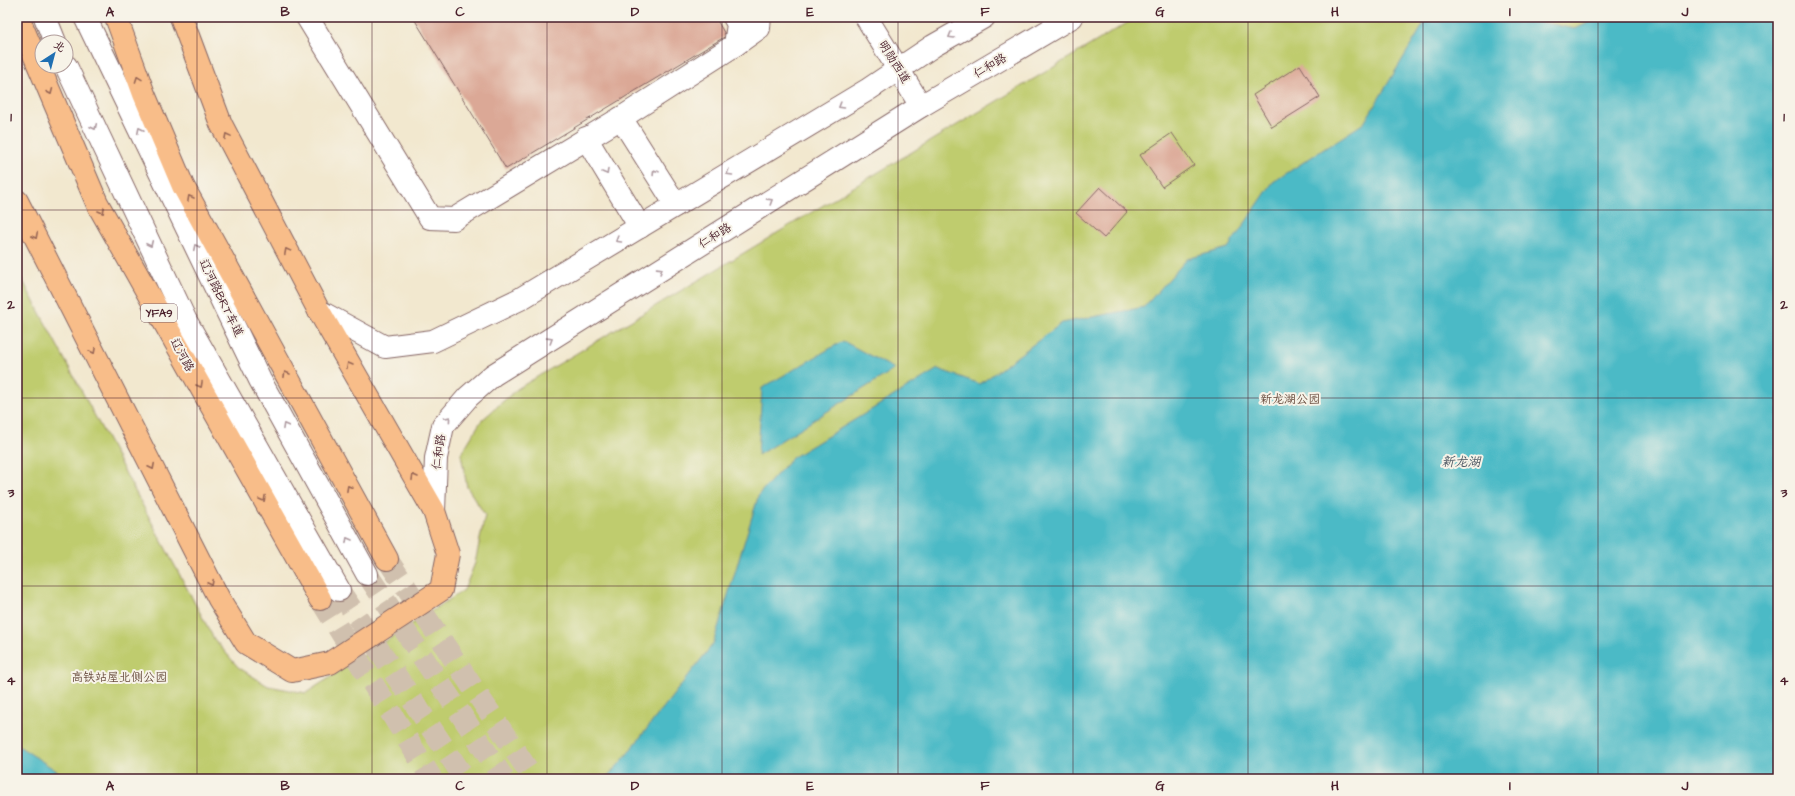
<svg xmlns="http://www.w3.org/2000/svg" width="1795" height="796" font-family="'Architects Daughter','LXGW WenKai TC',sans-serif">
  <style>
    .green { fill: #bfcc6e; stroke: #84764c }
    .water { fill: #4cbac6; stroke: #4b6c78 }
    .building { fill: #dba896 }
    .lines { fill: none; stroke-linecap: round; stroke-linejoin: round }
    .minor-tunnel { stroke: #d0c0ae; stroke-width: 22; stroke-dasharray: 22 11; stroke-linecap: butt }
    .major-tunnel { stroke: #d0c0ae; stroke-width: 22; stroke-dasharray: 22 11; stroke-linecap: butt }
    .minor-casing { stroke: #856564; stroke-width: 24 }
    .major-casing { stroke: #856564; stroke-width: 24 }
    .minor { stroke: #fff; stroke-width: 22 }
    .major { stroke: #f8bd89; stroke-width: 22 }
    .oneway { stroke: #ae9aa0 }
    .oneway2 { stroke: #986655 }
    .grid { fill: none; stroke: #4a1f2b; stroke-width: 1; stroke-opacity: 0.55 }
    .labels { text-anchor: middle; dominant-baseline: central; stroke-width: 4; stroke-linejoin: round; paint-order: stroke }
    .shield { fill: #f7f3e8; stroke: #7e5f64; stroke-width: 1 }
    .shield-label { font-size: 11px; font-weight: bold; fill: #4a1f2b }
    .street-label { font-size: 12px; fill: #4a1f2b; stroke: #f7f3e8 }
    .park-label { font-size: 12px; fill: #674a3c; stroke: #f7f3e8 }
    .water-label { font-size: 13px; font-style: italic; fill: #4b5561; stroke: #f7f3e8 }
    .neatline { fill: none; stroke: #4a1f2b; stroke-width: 1.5 }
    .grid-label { font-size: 13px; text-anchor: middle; font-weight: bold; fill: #4a1f2b }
  </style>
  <rect width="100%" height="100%" fill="#f7f3e8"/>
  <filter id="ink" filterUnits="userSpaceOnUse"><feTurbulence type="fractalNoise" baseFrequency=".025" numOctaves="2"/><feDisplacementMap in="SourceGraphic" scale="8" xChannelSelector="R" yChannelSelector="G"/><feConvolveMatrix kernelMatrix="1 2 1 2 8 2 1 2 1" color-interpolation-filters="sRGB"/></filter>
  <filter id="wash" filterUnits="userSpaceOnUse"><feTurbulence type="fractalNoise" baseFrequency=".012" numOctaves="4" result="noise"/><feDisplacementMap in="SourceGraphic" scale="16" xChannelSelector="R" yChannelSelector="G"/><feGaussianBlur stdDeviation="0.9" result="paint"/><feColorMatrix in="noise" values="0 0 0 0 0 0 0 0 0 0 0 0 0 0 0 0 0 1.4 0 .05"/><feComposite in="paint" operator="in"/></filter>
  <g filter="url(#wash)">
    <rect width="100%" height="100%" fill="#f2e8cf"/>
    <!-- green -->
    <path class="green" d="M1137,17H1778V779H17V270L214,639L238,667L268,686L306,693L464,590L475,563L485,515L467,487L461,454L481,421L517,389Z"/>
    <!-- water -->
    <g class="water">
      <path d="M1428,17H1519L1575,29L1601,17H1778V779H605L621,762L713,644L759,494L792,458L938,369L980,384L1062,323L1144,307L1187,259L1228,248L1273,182L1364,123Z"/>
      <path d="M843,341L895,369L758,455L762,388Z"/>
      <path d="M17,745L69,779H17Z"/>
    </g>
    <g id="blocks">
      <!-- building -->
      <g class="building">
        <path d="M413,17H715L726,36L506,169Z"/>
        <path d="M1300,65L1320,97L1272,127L1253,95Z"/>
        <path d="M1172,133L1194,165L1162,187L1140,155Z"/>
        <path d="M1100,187L1127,212L1104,238L1076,213Z"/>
      </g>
    </g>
  </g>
  <g filter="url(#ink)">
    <use href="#blocks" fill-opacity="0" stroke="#856564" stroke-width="1"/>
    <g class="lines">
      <!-- minor-tunnel -->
      <g class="minor-tunnel">
        <path d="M367,574L504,779"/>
        <path d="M339,590L465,779"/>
      </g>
      <!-- major-tunnel -->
      <g class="major-tunnel">
        <path d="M387,559L534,779"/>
        <path d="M320,599L432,779"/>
      </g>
      <!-- minor casing -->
      <g class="minor-casing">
        <g id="minor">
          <path d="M45,17L55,42"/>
          <path d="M85,17L260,380L367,574"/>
          <path d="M307,17L430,218L454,219L621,118L735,45L738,24L734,17"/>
          <path d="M866,17L921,106"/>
          <path d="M735,45L759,28L760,17"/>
          <path d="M66,66L186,321L339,590"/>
          <path d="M621,118L676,205"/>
          <path d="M586,138L640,227"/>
          <path d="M319,311L385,347L433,341L520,299L869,89L933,46L984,17"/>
          <path d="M434,511L436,458L443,426L468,397L493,375L921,106L1072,17"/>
        </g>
      </g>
      <!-- major casing -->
      <g class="major-casing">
        <g id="major">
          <path d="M18,17L97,203L320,599"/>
          <path d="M116,17L144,94L183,186L387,559"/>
          <path d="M17,201L219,599L246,643L292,671L330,663L441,590L448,554L434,511L319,311L221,124L181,17"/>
        </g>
      </g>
      <!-- minor -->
      <use href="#minor" class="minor"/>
      <!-- major -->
      <use href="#major" class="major"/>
    </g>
    <!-- one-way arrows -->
    <defs><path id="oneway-chevron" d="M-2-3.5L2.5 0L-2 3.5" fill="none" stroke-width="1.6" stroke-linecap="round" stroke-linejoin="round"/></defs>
    <g class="oneway">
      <use href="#oneway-chevron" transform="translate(951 36) rotate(150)"/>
      <use href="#oneway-chevron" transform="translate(841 106) rotate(149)"/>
      <use href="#oneway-chevron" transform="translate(94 127) rotate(65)"/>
      <use href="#oneway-chevron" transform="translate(140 130) rotate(-116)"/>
      <use href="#oneway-chevron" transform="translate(606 172) rotate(59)"/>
      <use href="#oneway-chevron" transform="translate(655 172) rotate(-122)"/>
      <use href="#oneway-chevron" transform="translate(729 173) rotate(149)"/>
      <use href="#oneway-chevron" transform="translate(770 201) rotate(-32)"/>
      <use href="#oneway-chevron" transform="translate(618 240) rotate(149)"/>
      <use href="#oneway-chevron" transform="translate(150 244) rotate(65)"/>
      <use href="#oneway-chevron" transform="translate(196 247) rotate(-116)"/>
      <use href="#oneway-chevron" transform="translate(660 270) rotate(-32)"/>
      <use href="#oneway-chevron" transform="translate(550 340) rotate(-32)"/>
      <use href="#oneway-chevron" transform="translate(448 419) rotate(-49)"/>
      <use href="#oneway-chevron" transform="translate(285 426) rotate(-119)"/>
      <use href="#oneway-chevron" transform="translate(348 540) rotate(-119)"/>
    </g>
    <g class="oneway2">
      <use href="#oneway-chevron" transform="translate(138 79) rotate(-110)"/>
      <use href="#oneway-chevron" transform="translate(50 92) rotate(67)"/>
      <use href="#oneway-chevron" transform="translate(227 136) rotate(-118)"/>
      <use href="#oneway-chevron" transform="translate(190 198) rotate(-119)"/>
      <use href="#oneway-chevron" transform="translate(102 211) rotate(61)"/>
      <use href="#oneway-chevron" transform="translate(35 236) rotate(63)"/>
      <use href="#oneway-chevron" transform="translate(287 251) rotate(-118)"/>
      <use href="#oneway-chevron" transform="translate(93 351) rotate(63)"/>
      <use href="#oneway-chevron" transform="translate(349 365) rotate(-120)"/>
      <use href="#oneway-chevron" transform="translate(286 374) rotate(-119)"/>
      <use href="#oneway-chevron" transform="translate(200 385) rotate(61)"/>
      <use href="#oneway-chevron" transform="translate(152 467) rotate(63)"/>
      <use href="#oneway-chevron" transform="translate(414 477) rotate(-120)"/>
      <use href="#oneway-chevron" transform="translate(349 488) rotate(-119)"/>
      <use href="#oneway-chevron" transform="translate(263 499) rotate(61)"/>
      <use href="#oneway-chevron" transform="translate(211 583) rotate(63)"/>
    </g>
  </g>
  <!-- grid -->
  <path class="grid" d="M197,17V779M372,17V779M547,17V779M722,17V779M898,17V779M1073,17V779M1248,17V779M1423,17V779M1598,17V779M17,210H1778M17,398H1778M17,586H1778"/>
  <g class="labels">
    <!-- shield labels -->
    <rect class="shield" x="141" y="304" width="36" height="18" rx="3"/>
    <g class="shield-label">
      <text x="159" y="313">YFA9</text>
    </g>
    <!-- street labels -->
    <g class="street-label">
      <text transform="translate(894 62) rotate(58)">明勋西道</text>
      <text transform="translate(990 66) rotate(-31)">仁和路</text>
      <text transform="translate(715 236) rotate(-32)">仁和路</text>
      <text transform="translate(221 298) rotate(64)">辽河路BRT车道</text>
      <text transform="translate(182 355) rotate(61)">辽河路</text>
      <text transform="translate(439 452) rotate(-82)">仁和路</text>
    </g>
    <!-- park labels -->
    <g class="park-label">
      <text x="1290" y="399">新龙湖公园</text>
      <text x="119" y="677">高铁站屋北侧公园</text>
    </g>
    <!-- water labels -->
    <g class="water-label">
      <text x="1461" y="462">新龙湖</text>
    </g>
  </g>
  <!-- margin -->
  <rect width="1795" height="796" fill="none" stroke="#f7f3e8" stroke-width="44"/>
  <!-- north arrow -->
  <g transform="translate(54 54) rotate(36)"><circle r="19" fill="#f7f3e8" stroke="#b29e9c"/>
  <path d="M0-3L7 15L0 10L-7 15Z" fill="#1f6fb2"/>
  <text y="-6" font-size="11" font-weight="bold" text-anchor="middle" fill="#4a1f2b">北</text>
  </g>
  <rect x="22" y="22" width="1751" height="752" class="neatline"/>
  <g class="grid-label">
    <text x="110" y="16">A</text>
    <text x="285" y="16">B</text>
    <text x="460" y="16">C</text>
    <text x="635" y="16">D</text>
    <text x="810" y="16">E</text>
    <text x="985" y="16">F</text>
    <text x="1160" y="16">G</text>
    <text x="1335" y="16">H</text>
    <text x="1510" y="16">I</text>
    <text x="1685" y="16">J</text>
    <text x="11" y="121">1</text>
    <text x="1784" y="121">1</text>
    <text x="11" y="309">2</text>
    <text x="1784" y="309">2</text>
    <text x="11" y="497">3</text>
    <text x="1784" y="497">3</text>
    <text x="11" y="685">4</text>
    <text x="1784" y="685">4</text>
    <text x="110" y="790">A</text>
    <text x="285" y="790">B</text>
    <text x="460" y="790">C</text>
    <text x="635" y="790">D</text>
    <text x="810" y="790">E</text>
    <text x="985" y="790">F</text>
    <text x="1160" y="790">G</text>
    <text x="1335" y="790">H</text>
    <text x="1510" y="790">I</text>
    <text x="1685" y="790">J</text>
  </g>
</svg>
